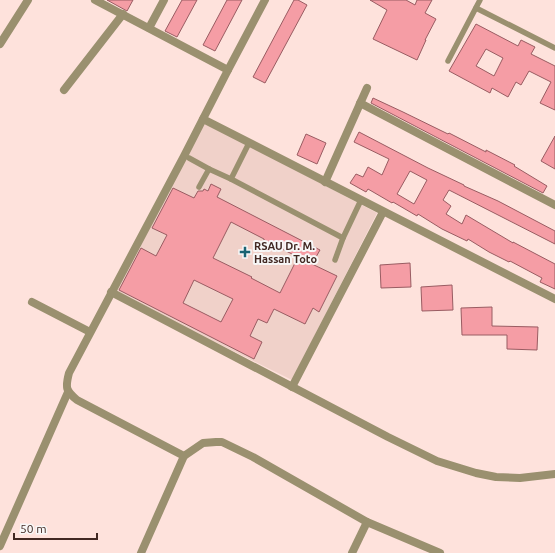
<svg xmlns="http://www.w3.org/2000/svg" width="555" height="553" font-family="Ubuntu,sans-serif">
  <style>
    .built { fill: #f0d1c9 }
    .building { fill: #f59da5; stroke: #995c62; fill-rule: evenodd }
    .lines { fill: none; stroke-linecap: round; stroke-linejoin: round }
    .service { stroke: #9a906f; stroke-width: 5.5 }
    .minor { stroke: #9a906f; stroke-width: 8 }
    .poi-dot { fill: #1b6372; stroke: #f7f7f7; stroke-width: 1.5 }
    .labels { text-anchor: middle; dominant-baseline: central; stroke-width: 4; stroke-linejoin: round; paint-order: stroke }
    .poi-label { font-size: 11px; font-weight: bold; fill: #412822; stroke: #f7f7f7; text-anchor: start }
  </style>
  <rect width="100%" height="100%" fill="#fee2dc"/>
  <!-- built -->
  <path class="built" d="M204,122L377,213L292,380L113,292Z"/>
  <!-- building -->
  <g class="building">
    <path d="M107,0H133L127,11Z"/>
    <path d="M182,0H197L177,37L165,31Z"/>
    <path d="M227,0H242L215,51L203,45Z"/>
    <path d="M294,0H298L307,5L265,83L253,77Z"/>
    <path d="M370,0H406L415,5L417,0H432L425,13L436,19L425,40H426L417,60L373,39L387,10Z"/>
    <path d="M476,24L518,46L521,40L535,47L531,54L555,66V110L540,103L551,82L529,71L521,85L516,82L508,97L492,88L490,93L449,71ZM486,49L503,58L494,76L476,66Z"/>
    <path d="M373,98L403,112L448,134L449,133L486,152V150L515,165L514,166L547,186L543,193L371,103Z"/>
    <path d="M359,132L428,168L464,185V186L498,201L555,231V244L449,190L443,200L451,206L446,214L462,224L466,215L513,243V242L555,264V289L540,282L542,278L510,261L509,262L489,252L468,239L467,241L442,229L418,214L417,216L393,202L392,203L368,189L366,192L350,183L356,174L363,177L368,167L382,175L389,159L354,142ZM410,171L427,180L414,204L397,194Z"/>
    <path d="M306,134L326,143L317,164L297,155Z"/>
    <path d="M555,136V169L541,161Z"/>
    <path d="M211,184L221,189L217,197L320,250L312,264L337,276L319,312L313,308L305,324L274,309L267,323L258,319L250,336L262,342L254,359L119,290L141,248L156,256L167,235L152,228L173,188L194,198L198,191H203L204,189L208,191ZM231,222L264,239V240L298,257L280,293L251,278L252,277L213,258ZM194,280L233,299L221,322L183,303Z"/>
    <path d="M410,263L411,287L381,288L380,265Z"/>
    <path d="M452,285L453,310L422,311L421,287Z"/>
    <path d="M492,307V326L538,327L537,350L507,349V335H462L461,308Z"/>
  </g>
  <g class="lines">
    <!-- service -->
    <g class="service">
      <path d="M476,8L555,48"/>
      <path d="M448,61L480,0"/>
      <path d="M189,158L209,169"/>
      <path d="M231,179L343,238"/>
      <path d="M199,187L209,169L231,179L249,143"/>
      <path d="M335,260L343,238L361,200"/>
    </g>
    <!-- minor -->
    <g class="minor">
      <path d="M95,0L228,70"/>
      <path d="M265,0L228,70L184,156L69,373C65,388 66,391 77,400L184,456L203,443L216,442H222L253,457L367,522L440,553"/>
      <path d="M149,28L164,0"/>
      <path d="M0,44L28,0"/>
      <path d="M64,90L123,14"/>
      <path d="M360,103L555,205"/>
      <path d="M203,119L555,299"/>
      <path d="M325,182L367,88"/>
      <path d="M111,292L388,437L437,461L476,473L496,477L520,478L555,474"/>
      <path d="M32,302L90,332"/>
      <path d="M292,387L383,212"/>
      <path d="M0,546L68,392"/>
      <path d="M141,553L184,456"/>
      <path d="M352,553L367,522"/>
    </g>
  </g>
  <!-- markers -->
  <path class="poi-dot" d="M243 246h4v4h4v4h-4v4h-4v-4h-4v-4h4z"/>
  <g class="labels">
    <!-- poi labels -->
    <g class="poi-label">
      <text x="254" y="246">RSAU Dr. M.<tspan x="254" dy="13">Hassan Toto</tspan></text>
    </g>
  </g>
  <!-- scale -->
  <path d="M14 533v6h83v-6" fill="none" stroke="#412822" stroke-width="2"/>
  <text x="20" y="533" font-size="12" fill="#412822" stroke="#f7f7f7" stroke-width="3" paint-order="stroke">50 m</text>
</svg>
